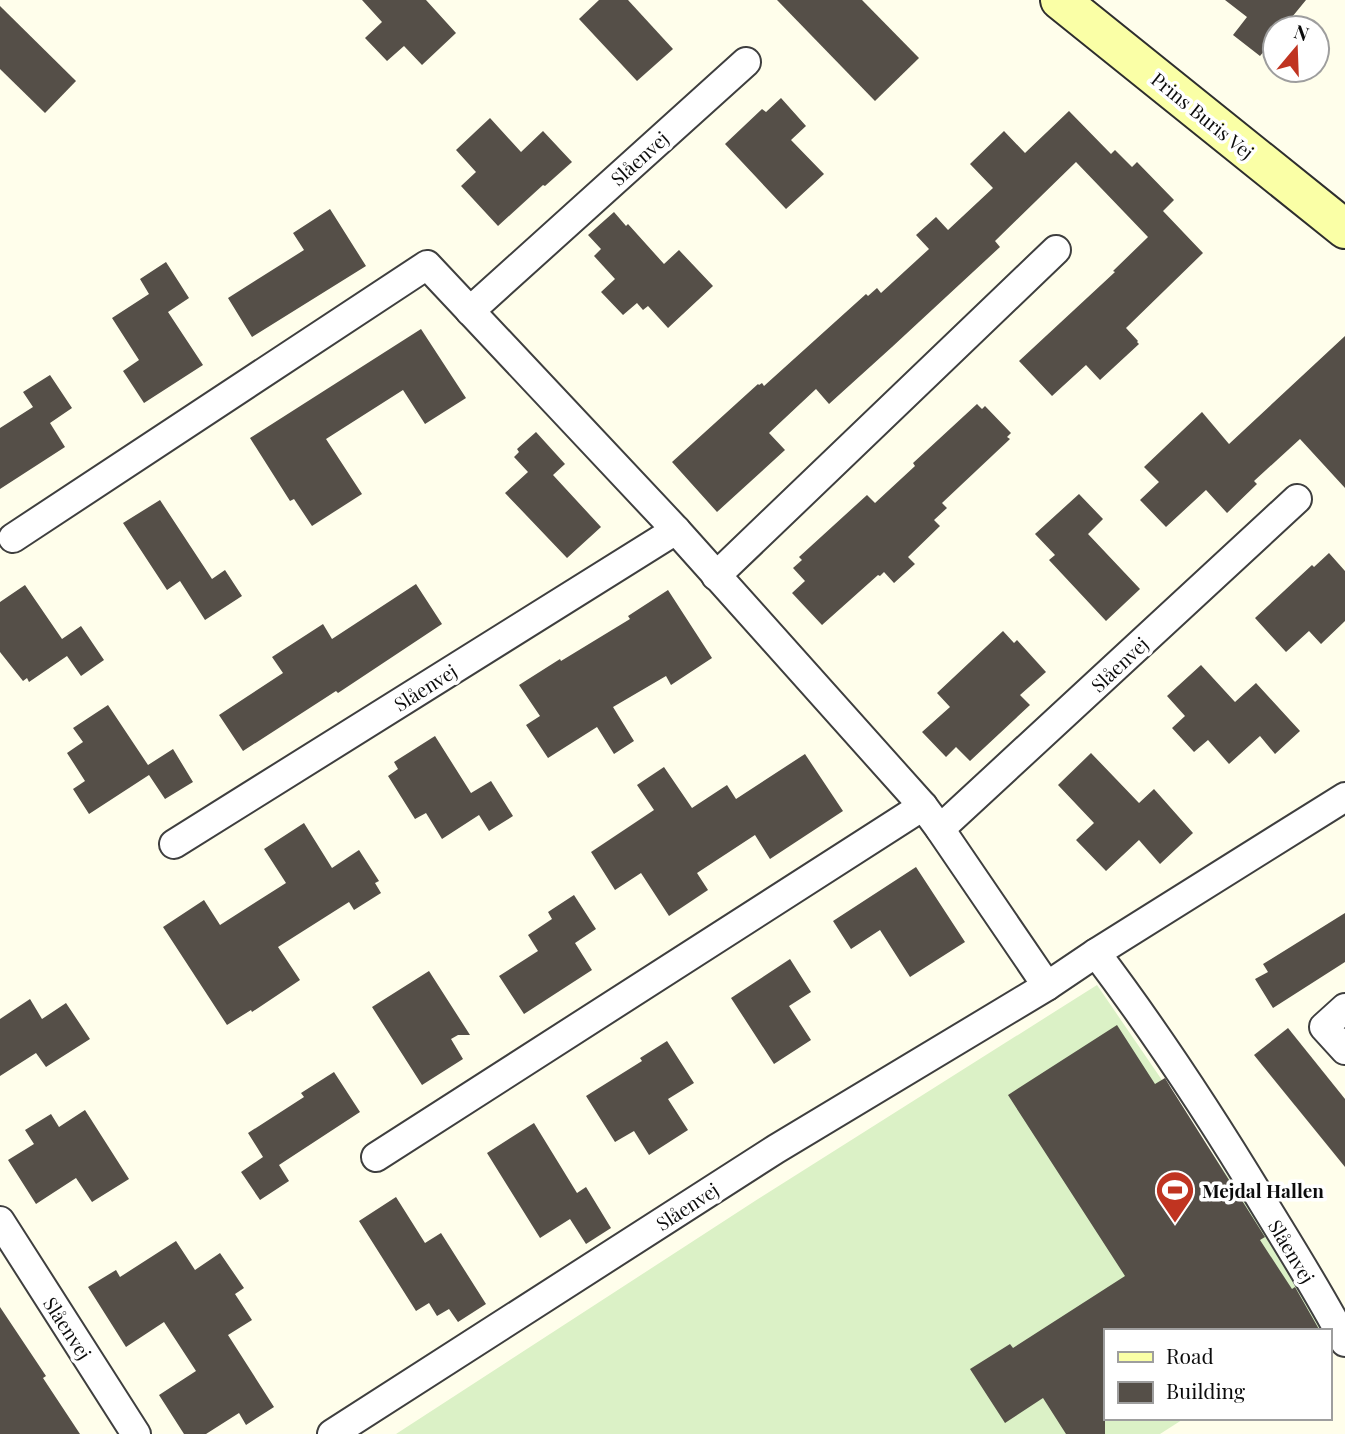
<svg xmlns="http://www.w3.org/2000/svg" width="1345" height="1434" font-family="'Playfair Display',serif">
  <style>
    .pitch { fill: #dbf1c6 }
    .building { fill: #554f48 }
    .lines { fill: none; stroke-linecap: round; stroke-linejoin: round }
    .street-casing { stroke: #3f3f3f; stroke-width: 32 }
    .secondary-casing { stroke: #2e2e2e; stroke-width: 42 }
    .street { stroke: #fff; stroke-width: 28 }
    .secondary { stroke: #faffa6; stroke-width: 38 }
    .labels { text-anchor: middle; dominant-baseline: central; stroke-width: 7; stroke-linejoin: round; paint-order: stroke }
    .street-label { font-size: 19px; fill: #0c0c0c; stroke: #fff }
    .poi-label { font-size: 19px; font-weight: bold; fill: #0c0c0c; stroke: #fff; text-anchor: start }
  </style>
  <rect width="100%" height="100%" fill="#fffeeb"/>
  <!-- pitch -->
  <path class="pitch" d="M1097,985L1330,1326L1323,1331H1105V1418H1185L1160,1434H396L758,1199Z"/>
  <!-- building -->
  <g class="building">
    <path d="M362,0H426L456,33L422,65L404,46L387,61L365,38L382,22Z"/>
    <path d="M599,0H628L673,49L637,81L579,19Z"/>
    <path d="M777,0H862L919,58L875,101Z"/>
    <path d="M1225,0H1306L1283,28H1275V38L1260,56L1233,35L1247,17Z"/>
    <path d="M0,6L76,81L45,113L0,69Z"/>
    <path d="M781,98L806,126L791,140L824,174L786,209L725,144L762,109L766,112Z"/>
    <path d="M1069,111L1111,154L1115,150L1132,167L1137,162L1174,200L1163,211L1203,253L1126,328L1138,341L1137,342L1139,344L1100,380L1086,365L1052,396L1019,361L1115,272L1113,271L1148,237L1076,162L995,241L1000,247L892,347L829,404L816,389L769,433L785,450L717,512L672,462L758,384L759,385L762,383L764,386L866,294L868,296L877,288L881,293L929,249L916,235L936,217L948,230L993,188L970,164L1004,131L1025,153Z"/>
    <path d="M490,118L521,152L543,131L572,162L545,186L543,185L498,226L461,186L476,172L456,150Z"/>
    <path d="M330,209L366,266L252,337L228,298L304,250L293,233Z"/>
    <path d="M614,212L626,226L628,224L664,264L679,250L713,286L668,328L648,306L643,310L637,303L623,315L601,292L615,279L594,256L601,249L588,235Z"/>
    <path d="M166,262L189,298L168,312L203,365L144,403L123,371L139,360L112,318L149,294L140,279Z"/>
    <path d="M421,329L466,398L425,424L403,390L326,439L362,494L312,526L294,499L290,501L250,438Z"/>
    <path d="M1345,336V488L1300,439L1254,481L1257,484L1227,513L1206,490L1166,527L1140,500L1159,482L1144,467L1202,412L1229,444Z"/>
    <path d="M50,375L72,408L50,423L65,447L0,489V428L33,407L23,392Z"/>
    <path d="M977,404L982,409L985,406L1011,433L1007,437L1010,439L942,503L947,508L934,520L940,526L908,557L915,564L894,583L884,572L880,576L878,575L822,625L792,593L805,581L793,568L802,560L799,557L867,495L875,503L915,466L913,463Z"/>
    <path d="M536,432L565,464L553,475L601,527L567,558L505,493L528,472L514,457L519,452L517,449Z"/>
    <path d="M1079,494L1103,519L1088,534L1140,589L1106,621L1049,560L1055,555L1035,534Z"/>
    <path d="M160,500L212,579L225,570L242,596L205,620L180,581L167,590L123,523Z"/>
    <path d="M1329,553L1345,571V621L1321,644L1309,631L1286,652L1255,618L1312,565L1314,567Z"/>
    <path d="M416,584L442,624L338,693L336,691L243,751L219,715L283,673L272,657L323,624L332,639Z"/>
    <path d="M25,585L62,639L81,626L104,660L81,676L67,656L29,682L27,678L23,681L0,652V602Z"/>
    <path d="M668,590L712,658L671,685L666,676L613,707L634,741L614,754L597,727L548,758L526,725L540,716L519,685L560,659L561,661L630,619L628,616Z"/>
    <path d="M1003,631L1014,643L1017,640L1046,672L1020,695L1030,705L970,761L956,747L946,757L922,732L950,707L937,693Z"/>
    <path d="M1201,665L1235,702L1256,683L1300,731L1275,754L1260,736L1229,764L1208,740L1194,752L1172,728L1185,716L1167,696Z"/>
    <path d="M108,705L148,765L173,749L193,782L165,799L149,775L89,814L73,789L85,781L67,753L83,742L73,728Z"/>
    <path d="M435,736L471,793L491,781L513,816L489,831L479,815L442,839L426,813L415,819L388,776L398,769L394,762Z"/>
    <path d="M1091,753L1139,803L1154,789L1193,833L1160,864L1139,840L1106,871L1076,840L1094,823L1058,785Z"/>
    <path d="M805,754L843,811L770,859L755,835L697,873L708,890L669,916L641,873L615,890L591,852L654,810L637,785L664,767L692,808L727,785L736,799Z"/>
    <path d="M304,823L332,868L359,850L379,881L375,883L381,893L354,910L349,902L278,947L300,980L252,1012L251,1010L227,1025L163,927L204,900L220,925L286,883L264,849Z"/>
    <path d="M916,867L965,942L910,977L880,930L851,949L833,921Z"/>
    <path d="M574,895L596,929L575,943L592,970L524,1014L499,976L538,951L528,935L552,919L548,912Z"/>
    <path d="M1345,913V962L1273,1008L1255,979L1268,972L1263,964Z"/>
    <path d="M790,959L811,992L789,1006L811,1040L774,1064L731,998Z"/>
    <path d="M429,971L470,1035H458L451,1039L463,1059L422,1085L372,1007Z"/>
    <path d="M30,999L42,1019L66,1003L90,1039L46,1067L36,1053L0,1076V1019Z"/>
    <path d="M1117,1025L1155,1084L1165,1078L1171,1088L1265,1237L1260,1240L1292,1289L1295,1287L1320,1331H1105V1434H1066L1043,1398L1005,1423L970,1369L1010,1344L1013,1348L1125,1276L1008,1095Z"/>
    <path d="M1288,1028L1345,1099V1167L1254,1055Z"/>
    <path d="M667,1041L694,1083L668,1099L688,1130L649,1155L634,1131L615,1142L586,1096L642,1061L640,1058Z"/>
    <path d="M334,1072L360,1112L279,1165L289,1181L260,1200L241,1172L263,1157L248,1133L304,1097L301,1093Z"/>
    <path d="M85,1110L129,1179L92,1202L76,1178L36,1204L8,1160L34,1144L25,1130L51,1114L59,1127Z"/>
    <path d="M534,1123L577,1193L586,1187L611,1228L586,1244L570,1219L540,1238L487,1153Z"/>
    <path d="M396,1197L425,1243L441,1233L486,1304L458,1322L449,1309L437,1316L429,1303L416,1311L359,1221Z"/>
    <path d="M176,1241L195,1270L220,1253L244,1288L235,1294L252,1320L228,1335L274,1407L246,1425L239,1413L206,1434H184L159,1395L196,1371L164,1322L126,1347L88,1287L116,1270L120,1277Z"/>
    <path d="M0,1307L46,1376L43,1378L80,1434H0Z"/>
  </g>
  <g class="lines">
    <!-- street casing -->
    <g class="street-casing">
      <g id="street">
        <path d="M470,311L746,62"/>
        <path d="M13,538L427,265L676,530L923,806L940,829L1047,986"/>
        <path d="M716,576L1056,250"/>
        <path d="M940,829L1297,499"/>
        <path d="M174,844L676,530"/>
        <path d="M1096,953C1158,1035 1214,1121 1267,1209C1294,1253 1321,1296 1345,1342"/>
        <path d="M1345,1008L1324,1027L1345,1050"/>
        <path d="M376,1157L923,806"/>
        <path d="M0,1221L136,1434"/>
        <path d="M332,1434L776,1149L1047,986L1096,953L1345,797"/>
      </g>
    </g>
    <!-- secondary casing -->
    <g class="secondary-casing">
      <path id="secondary" d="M1060,0L1345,229"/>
    </g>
    <!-- street -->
    <use href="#street" class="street"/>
    <!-- secondary -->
    <use href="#secondary" class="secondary"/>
  </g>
  <!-- icons -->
  <defs>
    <g id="stadium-pin" transform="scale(2.0125)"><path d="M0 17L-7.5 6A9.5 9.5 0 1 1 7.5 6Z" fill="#c03421" stroke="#fff"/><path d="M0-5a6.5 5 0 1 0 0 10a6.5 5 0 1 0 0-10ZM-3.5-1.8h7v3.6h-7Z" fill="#fff"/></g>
  </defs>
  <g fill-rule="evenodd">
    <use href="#stadium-pin" x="1175" y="1190"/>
  </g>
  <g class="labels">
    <!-- street labels -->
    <g class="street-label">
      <text transform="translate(1203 115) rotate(39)">Prins Buris Vej</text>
      <text transform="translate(639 158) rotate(-42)">Slåenvej</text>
      <text transform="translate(1119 664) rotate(-43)">Slåenvej</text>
      <text transform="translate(425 687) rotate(-32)">Slåenvej</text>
      <text transform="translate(687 1206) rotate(-33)">Slåenvej</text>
      <text transform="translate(1292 1251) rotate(59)">Slåenvej</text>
      <text transform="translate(68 1328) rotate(57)">Slåenvej</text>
    </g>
    <!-- poi labels -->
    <g class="poi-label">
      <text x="1202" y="1190">Mejdal Hallen</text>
    </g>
  </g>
  <!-- legend -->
  <rect x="1104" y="1329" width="228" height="91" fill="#ffffff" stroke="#9e9e9e" stroke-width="2"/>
  <rect x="1118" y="1352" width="35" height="10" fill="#faffa6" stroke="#9e9e9e" stroke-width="2"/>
  <text x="1166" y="1364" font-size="21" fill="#0c0c0c">Road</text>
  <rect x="1118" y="1382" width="35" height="21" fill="#554f48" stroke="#9e9e9e" stroke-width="2"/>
  <text x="1166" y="1399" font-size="21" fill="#0c0c0c">Building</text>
  <!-- north arrow -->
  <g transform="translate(1296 49) rotate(19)"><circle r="33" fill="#ffffff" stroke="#9e9e9e" stroke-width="2"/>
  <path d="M0-5L12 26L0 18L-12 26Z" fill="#c03421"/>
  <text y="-10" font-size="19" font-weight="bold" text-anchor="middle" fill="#0c0c0c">N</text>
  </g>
</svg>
